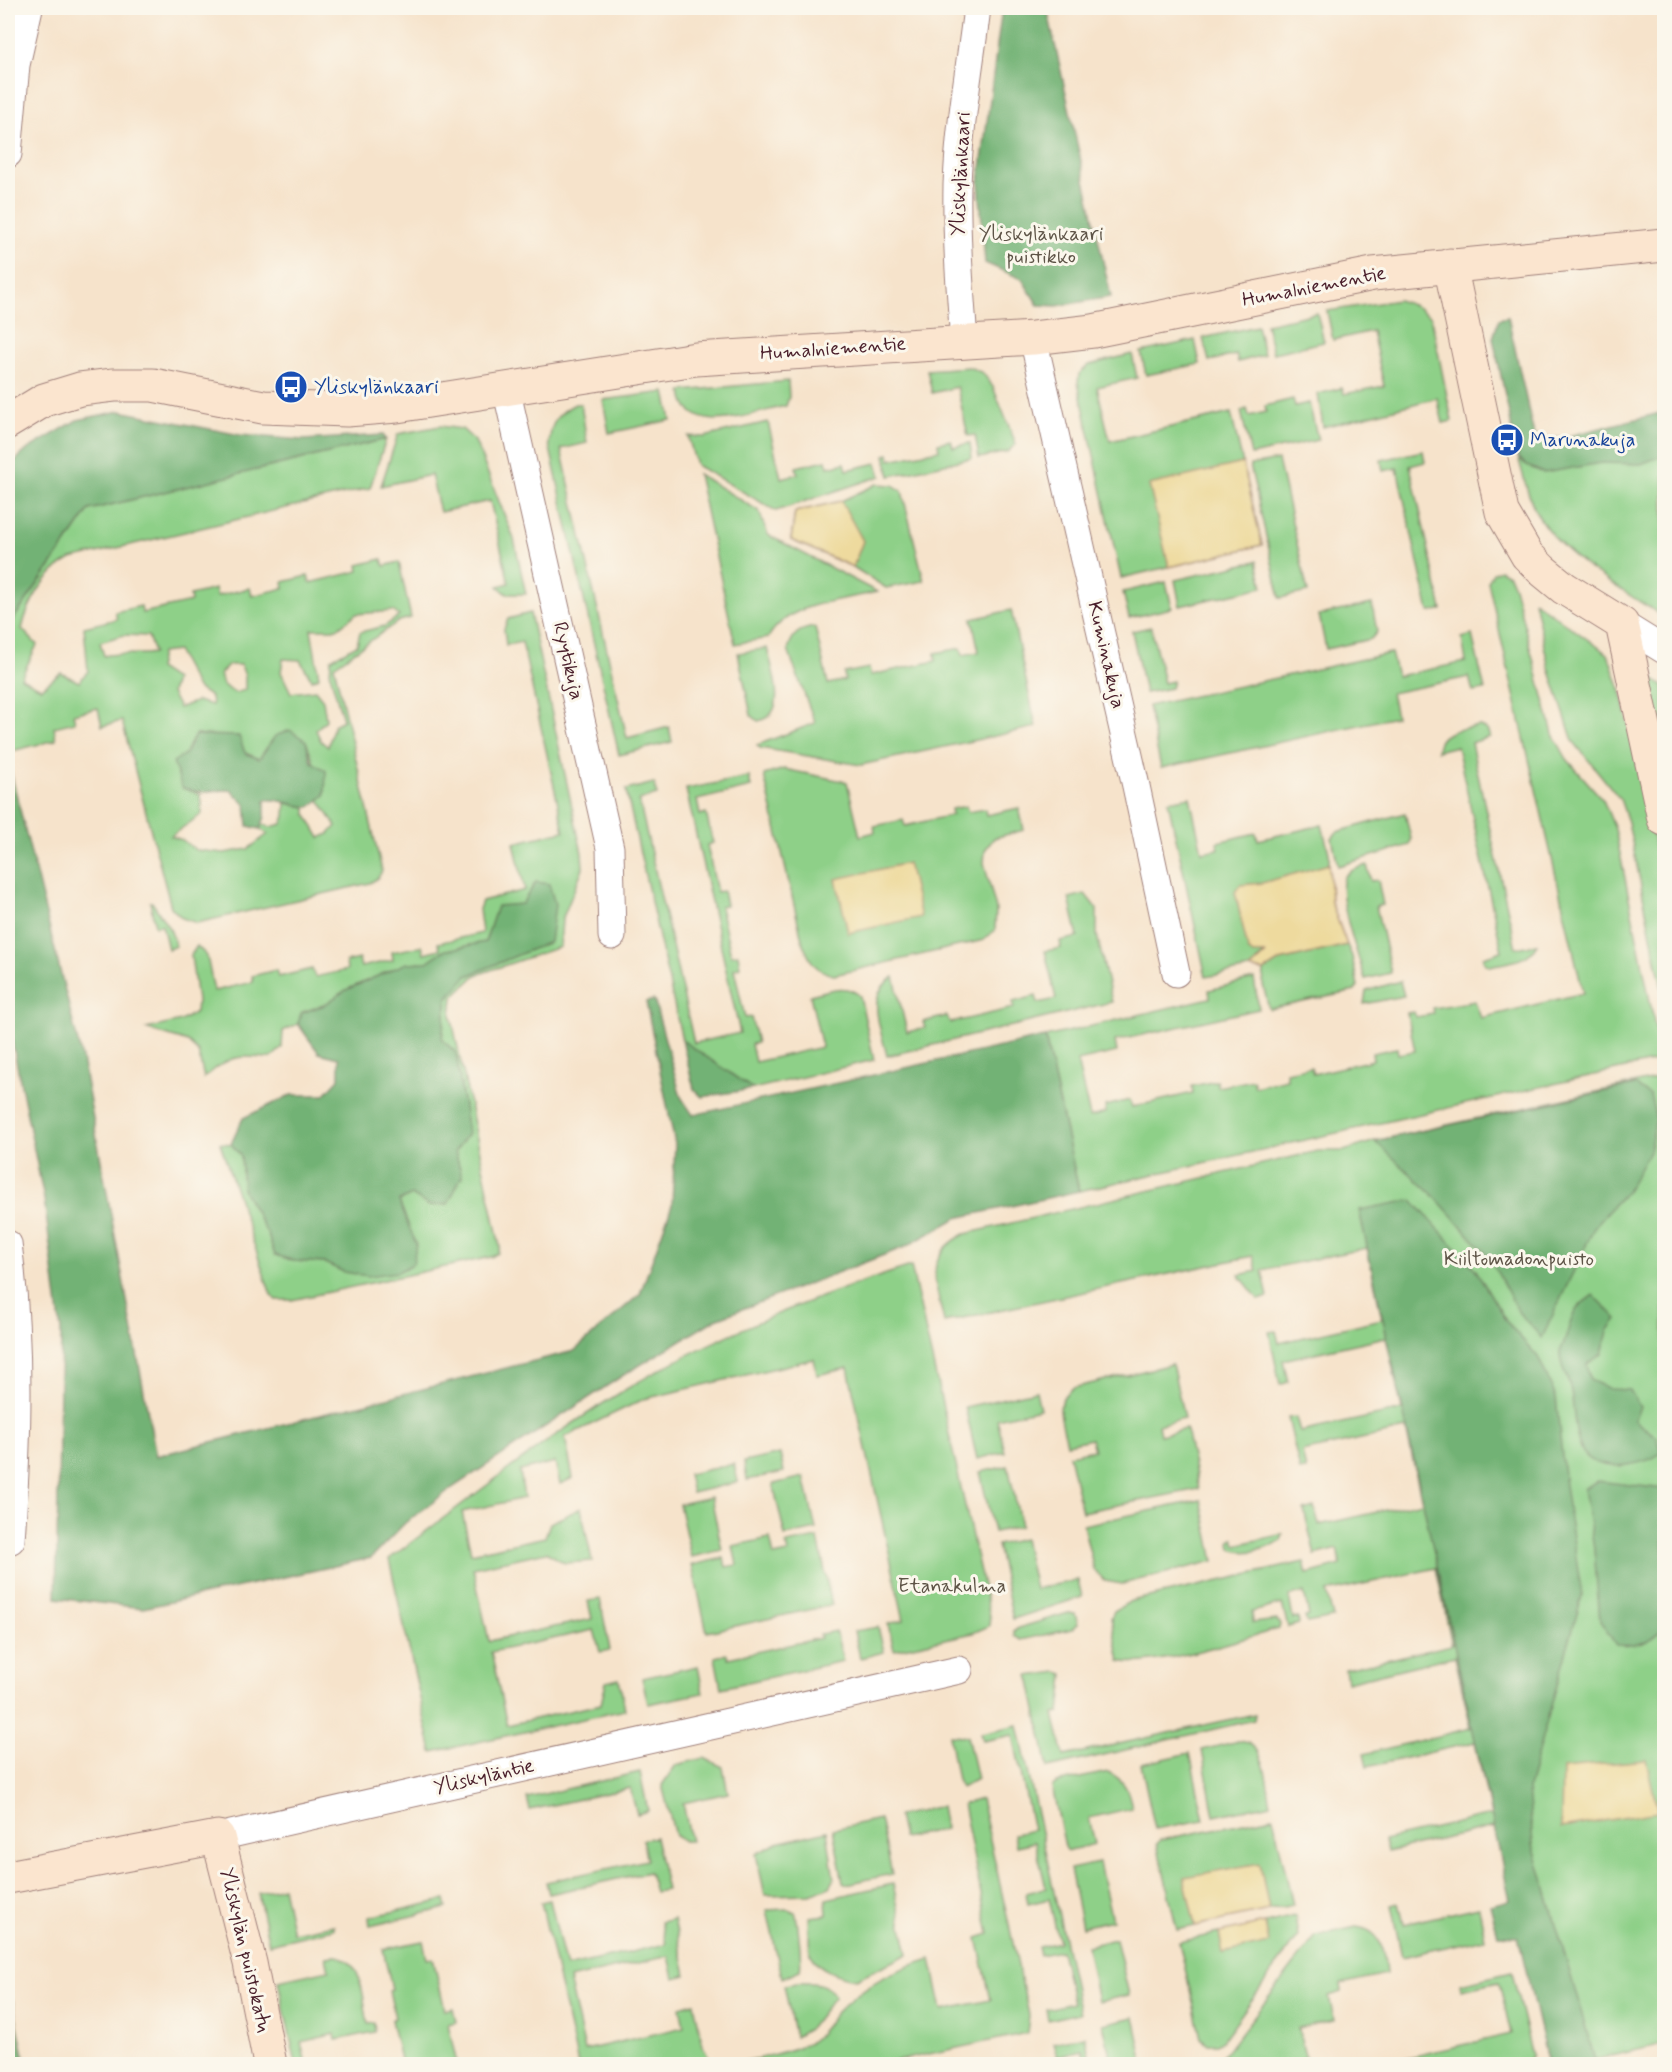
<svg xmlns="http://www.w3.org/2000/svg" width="1672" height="2072" font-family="Mynerve,sans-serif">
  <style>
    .green { fill: #8ed088; stroke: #6c785a; stroke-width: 1.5; fill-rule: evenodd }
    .forest { fill: #72b274; stroke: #5e6850; stroke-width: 1.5 }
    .sand { fill: #eeda9e; stroke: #9c7c64; stroke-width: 1.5 }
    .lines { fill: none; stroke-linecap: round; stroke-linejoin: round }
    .street-casing { stroke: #a0817b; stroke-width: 29 }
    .secondary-casing { stroke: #a0817b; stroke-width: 35 }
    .street { stroke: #fff; stroke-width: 27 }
    .secondary { stroke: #fbe5cf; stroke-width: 33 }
    .labels { text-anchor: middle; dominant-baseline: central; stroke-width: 6; stroke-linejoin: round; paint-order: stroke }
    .street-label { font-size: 20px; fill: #4a1f2b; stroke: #fbf7ec }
    .park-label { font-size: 20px; fill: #5e5447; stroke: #fbf7ec }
    .transit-label { font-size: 20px; fill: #164399; stroke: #fbf7ec; text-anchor: start }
  </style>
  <rect width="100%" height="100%" fill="#fbf7ec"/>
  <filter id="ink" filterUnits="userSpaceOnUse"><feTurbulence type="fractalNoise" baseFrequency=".0167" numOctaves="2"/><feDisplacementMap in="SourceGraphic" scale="12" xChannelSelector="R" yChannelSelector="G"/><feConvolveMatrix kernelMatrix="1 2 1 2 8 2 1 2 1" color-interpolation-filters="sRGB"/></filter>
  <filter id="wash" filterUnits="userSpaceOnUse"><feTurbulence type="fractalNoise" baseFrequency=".008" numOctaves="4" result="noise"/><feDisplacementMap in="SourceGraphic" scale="24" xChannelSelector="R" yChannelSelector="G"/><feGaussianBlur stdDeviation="1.35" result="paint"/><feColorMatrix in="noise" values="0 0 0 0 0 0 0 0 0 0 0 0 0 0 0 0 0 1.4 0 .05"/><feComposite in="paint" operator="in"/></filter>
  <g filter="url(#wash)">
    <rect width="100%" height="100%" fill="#f6e3cb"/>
    <!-- green -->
    <g class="green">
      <path d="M1398,300L1415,306L1431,317L1452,421L1443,423L1437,398L1323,427L1318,394L1342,388L1344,394L1384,386L1372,331L1333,340L1327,311Z"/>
      <path d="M1317,313L1324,342L1273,353L1266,324Z"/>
      <path d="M1257,326L1264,355L1238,362L1236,355L1209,361L1203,338Z"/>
      <path d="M1195,340L1200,364L1146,375L1141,352Z"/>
      <path d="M1132,354L1137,378L1097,387L1110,441L1231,413L1262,545L1121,578L1078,383L1079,374L1089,365Z"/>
      <path d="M969,367L983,373L993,387L1016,444L1007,452L979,458L975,435L968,436L957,387L932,393L927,370Z"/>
      <path d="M788,381L789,397L786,406C754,412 687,441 682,391Z"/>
      <path d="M665,392L671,420L609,433L603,400Z"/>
      <path d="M1293,399L1295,406L1309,403L1318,440L1251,455L1241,411L1247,409L1249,416L1266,412L1265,406Z"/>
      <path d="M575,404H581L587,443L561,449L627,738L669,727L672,742L619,755L549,444C551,423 556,414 575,404Z"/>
      <path d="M1664,416V617C1624,591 1564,559 1539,517C1528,499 1524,477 1518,457L1537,449Z"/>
      <path d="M768,422L781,478L798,474L796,467L826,460L828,467L845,463L847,470L877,463L881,476L776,511L696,465L688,436L704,437Z"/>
      <path d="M440,426L462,429L475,441L514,539L526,594H507L498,586L509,583L490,501L440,512L431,475L381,486L398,434Z"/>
      <path d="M386,439L370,488L71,559C46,572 28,602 22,629L37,645L21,678L41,688L61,673L79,682L88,671L84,627L117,619L115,612L141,606L142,613L191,602L190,595L215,589L217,596L250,588L252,596L284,588L283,582L308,576L310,583L359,571L358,565L382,559L384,566L399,562L411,618L399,621L334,666L382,871L378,878L370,883L197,923L182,918L171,907L122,721L102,726L98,708L73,714L75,722L54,727L56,740L8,752V627L89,510ZM393,611L399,616L385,626L360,632L357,645L331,659L330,674L343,720L334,725L328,747L321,741L316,730L326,720L323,700L315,690L291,693L281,672L283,659L300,660L312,680L319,677L311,629H337L356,614ZM124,635L148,636L154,653C136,656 122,652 104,656L100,642ZM177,651L197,688L211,697L212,705L197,701L179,708L171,693L175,680L158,669L161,653ZM229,665H241L245,676V690L235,693L223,685L220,674ZM195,735L238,736L245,753L259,759L275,737L306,741L325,795L319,800L336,826L329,834L320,838L306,814V807L286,803L285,816L282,824L270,827L262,824L260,829L268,834L248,849L224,853L196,850L182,840L171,836L202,814L200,794L182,788L185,754Z"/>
      <path d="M951,440L953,447L970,443L972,458L890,476L885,455L889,454L890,460L939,450L938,443Z"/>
      <path d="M1423,451L1425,462L1410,466L1442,610L1429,612L1397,468L1383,471L1381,460Z"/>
      <path d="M1278,460L1308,592L1280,598L1250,465Z"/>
      <path d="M698,474L759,511L768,535L877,592C840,601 788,602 768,638L735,644Z"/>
      <path d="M877,484L893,485L902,491L924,581L886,588L853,567L791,540L795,512L841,501Z"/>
      <path d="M1257,561L1263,587L1180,606L1175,580Z"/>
      <path d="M1500,570L1509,575L1514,587L1553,734L1567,759L1603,800L1615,829L1658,1041L1660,1053L1656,1061L1079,1191L1045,1037L1210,998L1209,990L1254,979L1259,1009L1115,1041L1117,1052L1077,1061L1090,1117L1106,1113L1105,1106L1130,1100L1132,1107L1193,1093L1192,1086L1217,1081L1218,1087L1253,1080L1255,1087L1287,1079L1286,1072L1311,1067L1313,1074L1373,1060L1372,1053L1397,1048L1398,1054L1415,1051L1407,1013L1414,1012L1416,1017L1433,1014L1432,1008L1475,1001L1481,1018L1583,993L1488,582L1493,573Z"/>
      <path d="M1166,582L1172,608L1129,618L1123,592Z"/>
      <path d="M1534,601L1608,654L1623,698L1664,889V999L1628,822L1620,799L1573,741L1549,668Z"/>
      <path d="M1372,604L1377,632L1371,639L1326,649L1319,615Z"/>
      <path d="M1011,610L1036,727L861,765L760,748L757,745L815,723L788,650C792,634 799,629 815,627L828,684L845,680L844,673L869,668L871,675L936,661L935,653L961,648L963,655L979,652L972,619Z"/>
      <path d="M530,613L582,853L583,868L562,920L560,947L476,975L453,997L451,1015L500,1247L498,1253L491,1257L292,1300H276L271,1295L220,1143L231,1144L241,1156L243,1189L268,1235L275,1255L294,1261L325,1263L344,1272L406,1222L399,1201L412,1195L429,1206L462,1176L455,1151L468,1134L456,1053L442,1039L447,998L467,976L490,965L536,882L522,904L485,942L443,951L427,962L407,963L346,990L324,1005L302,1012L298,1024L283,1031L282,1048L271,1058C236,1056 231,1054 204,1078L198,1052L188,1042L146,1029L181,1021L196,1012L197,1001L191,955L197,946L207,956L214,991L253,982L252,976L276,970L278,977L312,969L315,977L347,970L346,962L359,959L361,967L393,960L392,952L422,946L424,953L440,949L438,943L482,933L479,909L482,901L525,890L514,843L564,831L522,642L506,645L504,629L508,619Z"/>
      <path d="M1151,627L1164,683L1173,681L1171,688L1145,693L1132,631Z"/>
      <path d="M1472,635L1485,690L1473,692L1469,677L1391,693L1396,717L1161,768L1148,706L1391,653L1397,676L1466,662L1462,638Z"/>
      <path d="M767,648C772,670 790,715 758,721L751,715L738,653Z"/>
      <path d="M1650,677L1664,687V755L1648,678Z"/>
      <path d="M1480,726L1487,730L1490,737L1471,743L1516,948L1537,944C1530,962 1506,962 1489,966L1484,962L1483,957L1502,951L1457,746L1437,751C1437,729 1464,729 1480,726Z"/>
      <path d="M784,769L847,782L860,836L875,832L874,826L903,820L905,826L952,815L951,809L966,806L968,812L985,809L986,815L1019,808L1024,830L994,838L985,850L984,863L996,909L995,930L984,940L834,975C815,971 810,961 803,944L764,775Z"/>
      <path d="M749,777L751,787L697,800L700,815L706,813L713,843L707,845L717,892L723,891L726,905L720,906L731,955L738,954L740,967L734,969L745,1018L751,1017L757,1043L751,1044L755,1062L822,1047L810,995C828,991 846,982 860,996L874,1060L753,1089L682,1040L626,790L654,783L657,795L639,800L694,1043L740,1033L686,789Z"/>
      <path d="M1190,797L1202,852L1219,849L1217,842L1256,833L1258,840L1322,825L1329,853V885L1250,969L1206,977L1168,801Z"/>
      <path d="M1405,813L1411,839L1410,845L1338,866L1332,838L1337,832Z"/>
      <path d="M1367,865L1371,881L1378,880L1383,905L1376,906L1391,973L1365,979C1360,960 1333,889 1346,875C1350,870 1361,867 1367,865Z"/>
      <path d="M1085,894L1097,909V935L1112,1002L887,1056C881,1029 864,994 894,977L907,1032L925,1028L923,1022L947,1016L950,1023L1014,1008L1013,1002L1036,996L1038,1003L1056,999L1045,951L1061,948L1060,941L1078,937L1069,898Z"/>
      <path d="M150,902H152L171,931L176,946L168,949L162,925L155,926Z"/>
      <path d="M1347,945L1352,956L1358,986L1355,991L1269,1009L1263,985L1264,971L1280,961Z"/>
      <path d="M1400,981L1404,996L1364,1004L1366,991Z"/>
      <path d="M1664,1077V2044L1576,2064H1548L1494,1827L1387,1852L1384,1840L1491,1815L1475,1742L1367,1767L1364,1754L1471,1728L1455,1656L1347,1682L1345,1669L1452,1645L1436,1568L1327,1592L1333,1618L1307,1623L1305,1617L1309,1616L1304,1593L1289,1596L1293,1619L1298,1618L1299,1624L1288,1627L1282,1604L1252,1612L1253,1623L1277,1620L1280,1624L1279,1629C1246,1637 1148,1670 1120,1661L1111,1618L1114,1611L1131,1601L1304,1562L1307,1574L1341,1565L1337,1549L1315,1555L1304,1510L1314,1507L1319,1525L1422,1502L1406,1429L1302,1452L1306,1470L1300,1471L1288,1418L1296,1417L1300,1432L1402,1410L1386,1337L1283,1360L1288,1382L1280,1385L1269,1332L1276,1331L1279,1343L1382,1319L1367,1248L1262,1270L1268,1297L1259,1300L1239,1275L1257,1271L1253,1256L944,1322C936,1282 921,1257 965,1234L1318,1151H1344L1375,1141Z"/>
      <path d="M911,1266L990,1616L989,1626L973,1633L894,1650L888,1624L904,1620L848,1368L817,1375L814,1359L644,1399L565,1437L573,1478L560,1484L555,1462L520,1471L524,1498L462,1512L471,1553L545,1537L550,1523L581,1508L592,1561L565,1563L546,1552L473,1568L489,1641L592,1619L588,1601L600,1599L610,1650L600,1652L594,1630L491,1652L507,1725L601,1704L606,1682L619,1679L625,1710L432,1752L389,1559C466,1502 541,1441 623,1391C713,1336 811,1298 911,1266Z"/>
      <path d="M1172,1364L1184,1418L1158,1425L1160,1435L1186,1429L1199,1489L1082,1512L1069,1455L1094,1450L1091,1439L1067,1444C1063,1423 1051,1401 1073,1388Z"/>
      <path d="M1036,1391L1040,1409L997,1419L1005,1452L977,1459L965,1407Z"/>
      <path d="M780,1454L784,1472L747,1480L744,1462Z"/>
      <path d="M734,1464L738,1482L692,1493L688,1474Z"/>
      <path d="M1008,1466L1021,1526L994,1532L980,1472Z"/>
      <path d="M804,1477L816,1529L785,1536L773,1484Z"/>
      <path d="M711,1497L722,1550L691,1557L679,1504Z"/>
      <path d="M1201,1500L1214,1561L1122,1584L1105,1581L1094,1570L1083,1525Z"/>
      <path d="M1283,1534L1281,1541C1266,1549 1248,1556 1231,1549L1230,1542L1234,1538L1236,1545Z"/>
      <path d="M770,1538L774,1556L788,1553L786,1544L818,1538L832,1605L707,1632L692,1565L724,1558L726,1567L737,1565L733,1546Z"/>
      <path d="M1024,1539L1035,1589L1078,1580L1082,1597L1013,1619L997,1545Z"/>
      <path d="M1068,1613L1075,1614L1078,1624L1072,1629L1021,1640L1014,1636V1630L1018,1628Z"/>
      <path d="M878,1627L884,1652L860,1658L854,1631Z"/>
      <path d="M836,1631L843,1661L721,1688L715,1657L727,1654L728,1658L821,1638L820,1634Z"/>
      <path d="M698,1666L703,1693L648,1704L642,1678Z"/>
      <path d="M1058,1672L1064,1674L1060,1713L1054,1714L1064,1756L1255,1714L1254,1720L1048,1768L1029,1676Z"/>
      <path d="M1018,1725L1080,2013L1048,2020L1046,2009L1073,2003L1061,1951L1040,1955L1038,1947L1059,1942L1049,1899L1028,1904L1026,1893L1046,1888L1035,1842L1016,1846L1014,1834L1033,1830L1013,1735L983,1741L981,1733Z"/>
      <path d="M949,1735L967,1736L977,1779L961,1788L957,1780Z"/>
      <path d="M1238,1741C1267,1742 1266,1781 1271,1804L1214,1816L1202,1750Z"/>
      <path d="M1190,1753L1204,1820L1155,1829L1141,1764Z"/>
      <path d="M704,1758L723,1767L728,1793L683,1803L691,1841H684L675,1836L662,1785L676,1765Z"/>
      <path d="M640,1772L648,1811L637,1814L630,1788L530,1810L527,1798Z"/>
      <path d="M1108,1772C1125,1780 1129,1791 1132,1808L1089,1818L1095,1844L1066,1851L1052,1787L1056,1783Z"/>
      <path d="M981,1799L1029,2015L1027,2033L883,2064H578L541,1902L550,1900L566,1967L666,1944L661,1922L674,1919L686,1975L674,1978L669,1956L569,1979L585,2050L684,2027L680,2007L694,2003L703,2046L709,2058C713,2060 718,2062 722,2063C739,2065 797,2050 811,2041C821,2034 828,2022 836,2013C863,1985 893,1970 931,1959L942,2010L991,2000L977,1938L989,1934L963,1804Z"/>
      <path d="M941,1806L945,1829L903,1838L898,1816Z"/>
      <path d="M1273,1817L1293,1905L1269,1910L1260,1863L1185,1877L1195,1926L1177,1930L1157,1844L1160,1840Z"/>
      <path d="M880,1819L892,1874L847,1884L843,1882L833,1829Z"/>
      <path d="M827,1831L834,1880L830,1887L810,1894L765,1895L756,1854L777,1843Z"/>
      <path d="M655,1837L667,1890L655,1892L649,1872L549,1894L546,1882L647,1860L642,1840Z"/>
      <path d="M1099,1863L1112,1920L1082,1927L1070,1869Z"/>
      <path d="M893,1884L908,1954L856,1979C840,1977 814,1969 810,1950C808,1940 810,1927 809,1917L827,1915L826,1899Z"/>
      <path d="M283,1887L293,1933L334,1925V1929L269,1944L258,1893Z"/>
      <path d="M445,1900L447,1908L370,1926L369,1917Z"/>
      <path d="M1399,1903L1404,1924L1479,1907L1485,1938L1402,1957L1391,1905Z"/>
      <path d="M788,1909L795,1912C798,1919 802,1963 800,1970L782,1978L767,1910Z"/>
      <path d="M1295,1916L1298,1936L1223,2040L1217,2044H1208L1201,2038L1179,1942L1219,1933L1224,1953L1268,1943L1265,1923Z"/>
      <path d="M1356,1927C1382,1930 1384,1950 1386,1974L1341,1984L1342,1992L1329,1996L1334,2020L1298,2028L1307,2064H1217L1316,1936Z"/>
      <path d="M1116,1939L1129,1995L1098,2002L1087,1946Z"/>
      <path d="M423,1941L427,1959L433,1958L445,2010L453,2008L456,2022L448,2024L457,2064H401L391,2020L395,2018L389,1990L392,1989L383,1949Z"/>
      <path d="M336,1956C364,1960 363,2002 368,2024L374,2023L375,2032L336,2040L335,2034L301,2042L306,2064H296L278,1981L329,1970L326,1957Z"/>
      <path d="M1512,1972L1532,2056L1526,2064H1379L1511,2034L1499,1982L1461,1990L1460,1984Z"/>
      <path d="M797,1983C812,1983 826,1981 835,1996L810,2028L795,2037L784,1985Z"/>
      <path d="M1134,2017L1144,2064H1112L1103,2024Z"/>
      <path d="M1085,2036L1091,2064H1086L1082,2050L1057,2056L1053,2043Z"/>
    </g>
    <!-- forest -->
    <g class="forest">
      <path d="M1002,8H1047L1111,297L1057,306L1038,305L1022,279L985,263L979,183Z"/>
      <path d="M1508,317L1534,435L1545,438H1561L1664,412V455L1641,464L1601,463L1544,473L1527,466L1518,457L1493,338L1499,319Z"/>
      <path d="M120,411L240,435L303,440L383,435L386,439L89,510L8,627V467L28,449L77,420Z"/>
      <path d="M290,730L306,741L311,761L326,771L325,795L310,807C294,807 281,798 265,800V817L260,829L248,826L246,805L231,790C210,790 203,795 182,788L173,762L185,754L195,735L239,736L245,753L259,759L275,736Z"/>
      <path d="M8,761L82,1059L156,1456L574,1351L640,1294L672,1205L675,1144L646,1002L654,1000L681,1097L693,1115L1045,1037L1079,1191L957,1218L905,1247L716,1319L622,1376L452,1488L405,1523L371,1558L143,1608L56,1598L61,1331L44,1199L8,1021Z"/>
      <path d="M536,882L549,884L555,904L550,942L467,976L447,998L442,1039L456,1053L468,1134L455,1151L462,1176L448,1204L429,1206L412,1195L399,1201L416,1244L413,1264L398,1272L368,1276L344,1272L325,1263L294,1261L275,1255L268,1235L243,1189L241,1156L231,1144L243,1118L291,1095H324L339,1079V1058L319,1053L298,1024L301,1013L324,1005L346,990L407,963L427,962L443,951L485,942L497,906L522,904Z"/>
      <path d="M682,1040L689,1045L753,1089L702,1097L694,1089Z"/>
      <path d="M1635,1085L1650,1095L1656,1119L1649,1152L1628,1189L1595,1226L1542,1338L1519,1313L1489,1257L1434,1196L1375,1141Z"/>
      <path d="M1412,1200L1476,1270L1506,1321L1538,1357L1556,1397L1565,1486L1582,1596L1528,1788L1533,1844L1595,2060L1576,2064H1548L1518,1936L1498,1935L1490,1905L1510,1900L1359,1210Z"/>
      <path d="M1594,1295L1617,1319L1608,1331L1602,1354L1587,1364L1590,1380L1610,1389L1630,1390L1640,1407L1634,1420L1657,1437L1662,1452C1646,1466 1601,1473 1585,1455C1573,1441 1575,1406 1570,1388C1568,1378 1558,1362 1560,1352C1561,1348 1564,1344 1565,1340C1573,1316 1571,1309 1594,1295Z"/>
      <path d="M1597,1481L1664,1489V1627C1652,1643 1635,1647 1616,1645L1600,1621L1594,1549L1584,1488Z"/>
      <path d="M8,1980L26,2064H8Z"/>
    </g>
    <!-- sand -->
    <g class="sand">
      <path d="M1243,463L1262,545L1169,567L1149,485Z"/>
      <path d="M841,501L863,541L853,567L791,540L795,512Z"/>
      <path d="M908,863L921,917L848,933L836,879Z"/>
      <path d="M1329,864L1331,902L1347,945L1280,961L1264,971L1250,969L1266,954H1253L1248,950L1235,892L1240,885L1262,883Z"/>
      <path d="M1646,1760L1658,1812L1561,1828L1562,1768Z"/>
      <path d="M1260,1863L1269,1910L1195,1926L1184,1877Z"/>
      <path d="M1265,1923L1269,1943L1223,1953L1219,1933Z"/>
    </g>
  </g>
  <g filter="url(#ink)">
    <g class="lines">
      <!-- street casing -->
      <g class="street-casing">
        <g id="street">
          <path d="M8,154L16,65L29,8"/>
          <path d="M1033,338L1136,786L1176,973"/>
          <path d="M964,341C960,289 956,237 957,185C959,126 970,66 977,8"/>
          <path d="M506,388L610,848L612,936"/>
          <path d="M1622,624L1664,650"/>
          <path d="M8,1244C21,1343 18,1440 11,1540"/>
          <path d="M218,1837L959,1670"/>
        </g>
      </g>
      <!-- secondary casing -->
      <g class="secondary-casing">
        <g id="secondary">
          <path d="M1450,265L1502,512L1527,555L1542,570L1564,588L1622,624L1664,819"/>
          <path d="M8,422L44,400L80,389L114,385H153L263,407L347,410L397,406L696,359L1033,338L1093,331L1373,274L1664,245"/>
          <path d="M8,1877L218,1837L250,1963L270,2064"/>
        </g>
      </g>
      <!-- street -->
      <use href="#street" class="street"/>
      <!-- secondary -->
      <use href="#secondary" class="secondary"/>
    </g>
  </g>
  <!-- icons -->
  <defs>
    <g id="bus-disc" transform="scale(1.725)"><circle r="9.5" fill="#1a4fb4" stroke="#fbf7ec"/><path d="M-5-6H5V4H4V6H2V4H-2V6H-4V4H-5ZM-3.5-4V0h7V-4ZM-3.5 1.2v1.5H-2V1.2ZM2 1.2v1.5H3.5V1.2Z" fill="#fff"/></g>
  </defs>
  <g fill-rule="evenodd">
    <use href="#bus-disc" x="291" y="387"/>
    <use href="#bus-disc" x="1507" y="440"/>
  </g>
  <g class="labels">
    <!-- street labels -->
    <g class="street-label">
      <text transform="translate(961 174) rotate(-87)">Yliskylänkaari</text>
      <text transform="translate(1314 287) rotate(-11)">Humalniementie</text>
      <text transform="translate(833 349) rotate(-4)">Humalniementie</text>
      <text transform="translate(1106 655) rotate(77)">Kuminakuja</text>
      <text transform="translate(568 661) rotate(77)">Ryytikuja</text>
      <text transform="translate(484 1777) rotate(-13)">Yliskyläntie</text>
      <text transform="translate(245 1950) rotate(77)">Yliskylän puistokatu</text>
    </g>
    <!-- park labels -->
    <g class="park-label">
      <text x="1041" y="234">Yliskylänkaari<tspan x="1041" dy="23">puistikko</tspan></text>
      <text x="1519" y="1259">Kiiltomadonpuisto</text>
      <text x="952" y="1586">Etanakulma</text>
    </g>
    <!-- transit labels -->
    <g class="transit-label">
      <text x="314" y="387">Yliskylänkaari</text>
      <text x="1530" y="440">Marunakuja</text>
    </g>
  </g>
  <!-- margin -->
  <rect width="1672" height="2072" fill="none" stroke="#fbf7ec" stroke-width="30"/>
</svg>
